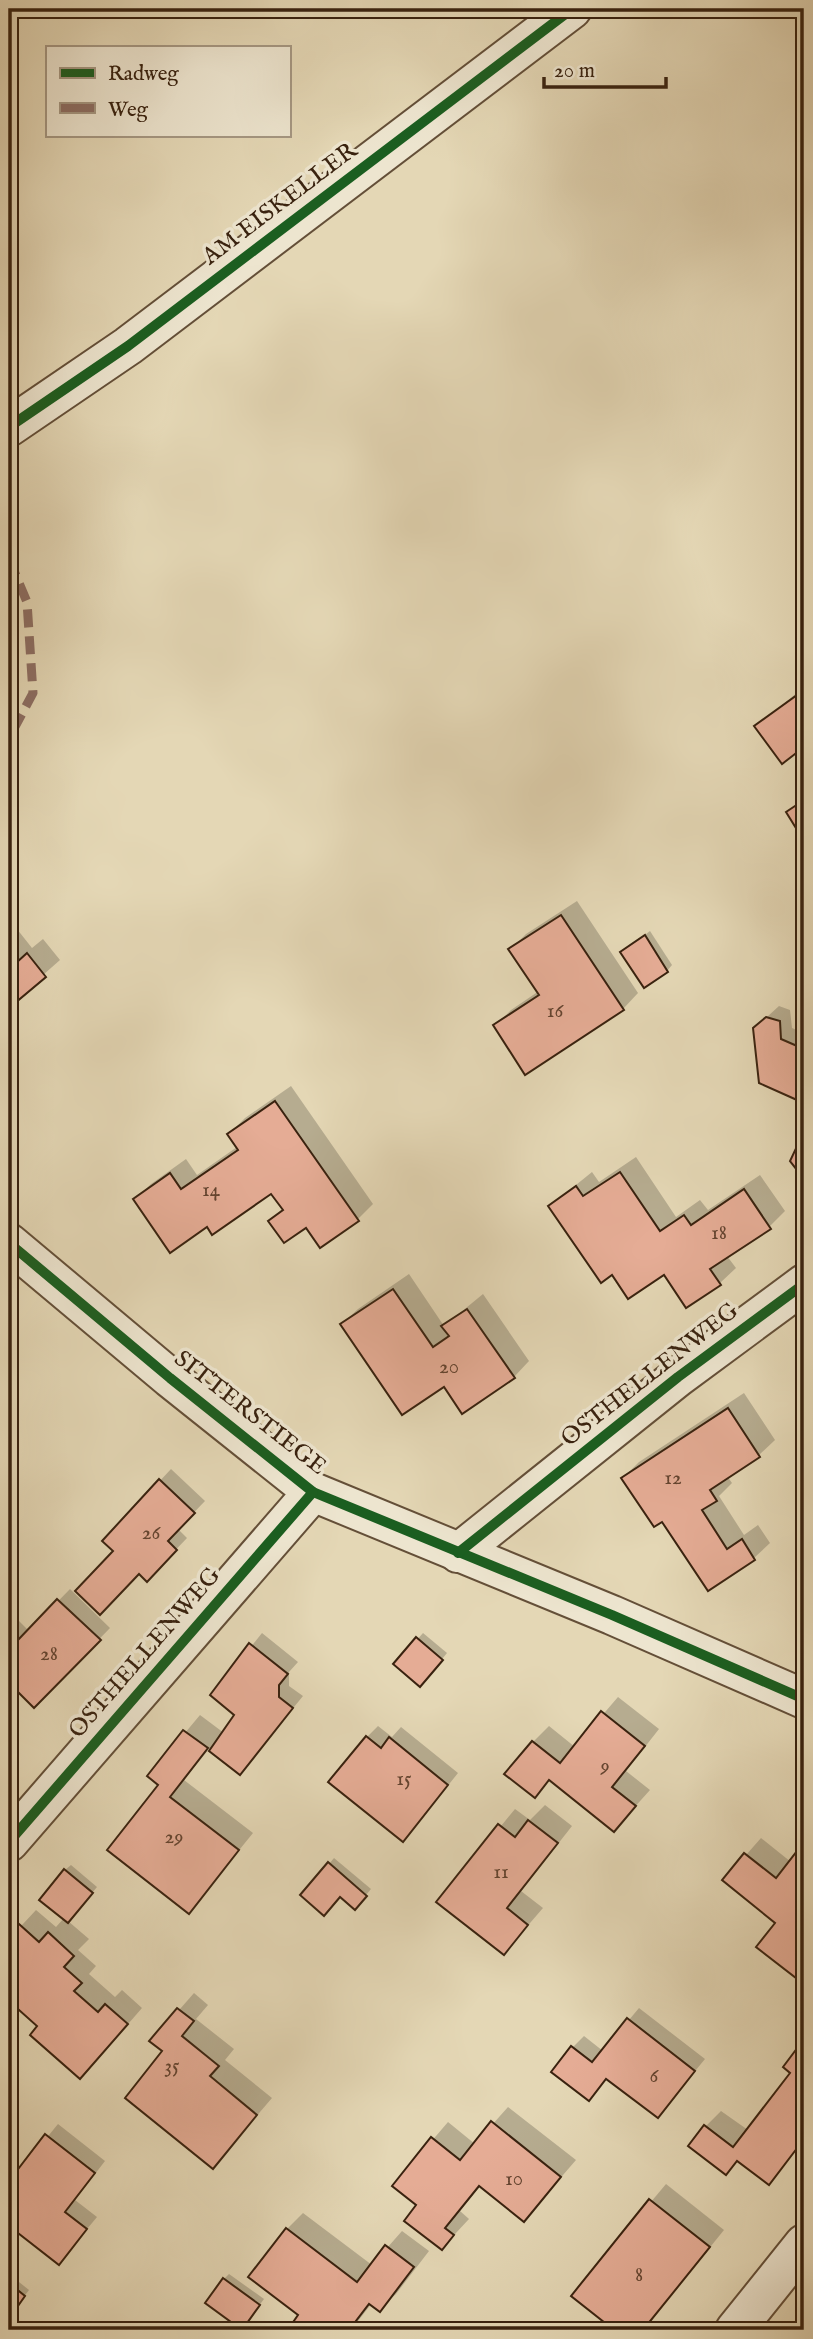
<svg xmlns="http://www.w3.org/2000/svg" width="813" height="2339" font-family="'IM FELL English',serif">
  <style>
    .shadow { fill: #0003 }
    .building { fill: #e5ac95; stroke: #39220f; stroke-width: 2 }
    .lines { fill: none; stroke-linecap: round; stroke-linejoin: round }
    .street-casing { stroke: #644f38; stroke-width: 42 }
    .street { stroke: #ede5cf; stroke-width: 38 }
    .quiet { stroke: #8d6e63; stroke-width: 9; stroke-dasharray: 18 9; stroke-linecap: butt }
    .cycleway-casing { stroke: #ede5cf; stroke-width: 15 }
    .cycleway { stroke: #1b5e20; stroke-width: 10 }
    .labels { text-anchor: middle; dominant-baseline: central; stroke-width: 7; stroke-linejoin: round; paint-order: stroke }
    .number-label { font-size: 21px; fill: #644430 }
    .street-label { font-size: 24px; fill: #39220f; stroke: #ede5cf }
  </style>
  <rect width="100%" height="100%" fill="#e4d7b5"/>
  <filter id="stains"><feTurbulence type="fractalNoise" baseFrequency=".00286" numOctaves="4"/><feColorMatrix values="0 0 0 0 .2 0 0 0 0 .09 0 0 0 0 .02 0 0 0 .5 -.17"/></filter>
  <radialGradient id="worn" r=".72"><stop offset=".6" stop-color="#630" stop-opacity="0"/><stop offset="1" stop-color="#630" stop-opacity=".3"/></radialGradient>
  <!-- shadow -->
  <g class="shadow">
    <path d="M804,687V745L782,761L757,726Z"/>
    <path d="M804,798V838L788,813Z"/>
    <path d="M577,901L638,993L623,1009L495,1026L511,1010L539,991L511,949L526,934Z"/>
    <path d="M9,919L32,948L43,939L60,960L9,1005Z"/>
    <path d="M650,931L672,965L667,971L623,952Z"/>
    <path d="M779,1006L790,1010L792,1028L804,1033V1093L796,1098L767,1017Z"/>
    <path d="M291,1086L373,1204L357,1220L306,1226L270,1221L283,1208L272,1191L207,1225L135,1199L151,1184L186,1159L197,1175L237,1147L229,1134L245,1118Z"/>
    <path d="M636,1157L676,1217L700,1200L708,1210L760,1175L785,1211L769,1227L727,1256L736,1268L720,1283L687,1306L664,1272L613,1273L550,1206L592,1172L599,1182Z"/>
    <path d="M409,1274L444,1326L483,1294L529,1361L514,1377L444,1384L342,1324L358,1309Z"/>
    <path d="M744,1393L775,1440L759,1455L727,1476L732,1483L719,1496L744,1535L758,1525L770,1543L754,1558L709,1589L663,1519L623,1478L639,1462Z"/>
    <path d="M9,1405L15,1411L9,1418Z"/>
    <path d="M171,1469L205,1501L178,1529L187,1538L147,1580L104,1541Z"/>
    <path d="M70,1589L110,1628L34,1706L9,1681V1611L29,1631Z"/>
    <path d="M804,1600V1618L798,1607Z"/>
    <path d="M262,1633L298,1662L289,1672V1686L303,1696L240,1773L209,1749L184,1780L253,1833L189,1912L160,1785L149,1776L200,1715L224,1733L237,1715L212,1695Z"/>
    <path d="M423,1633L447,1653L426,1679L396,1664Z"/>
    <path d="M618,1697L659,1729L626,1771L650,1790L614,1830L551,1779L534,1796L533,1742L549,1726L575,1747Z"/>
    <path d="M378,1726L392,1737L401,1727L458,1773L414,1828L367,1737Z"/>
    <path d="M545,1805L572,1826L521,1891L543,1908L504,1953L439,1902L515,1809L530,1820Z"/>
    <path d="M761,1838L791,1862L804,1844V1967L796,1976L778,1922L724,1880Z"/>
    <path d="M334,1858L371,1889L360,1902L340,1895L329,1864Z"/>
    <path d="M71,1865L97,1887L68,1921L89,1939L78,1950L96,1966L89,1974L115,1997L122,1990L142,2008L96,2061L40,2026L9,1999V1939L36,1910L56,1927L64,1918L65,1870Z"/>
    <path d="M194,1993L208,2005L196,2019L234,2049L225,2060L272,2098L213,2167L165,2051L152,2041Z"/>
    <path d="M639,2008L705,2059L658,2116L608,2077L589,2098L573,2047L584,2036L603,2051Z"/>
    <path d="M804,2042V2141L769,2182L739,2160L726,2173L706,2126L721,2111L748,2130L792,2072L785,2067Z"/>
    <path d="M508,2107L576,2160L524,2220L481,2185L460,2211L469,2219L442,2248L418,2204L394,2185L448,2122L475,2144Z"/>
    <path d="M58,2124L105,2161L75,2200L97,2217L59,2263L9,2224V2184Z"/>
    <path d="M666,2184L724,2230L643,2330H616L573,2295Z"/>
    <path d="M303,2213L372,2265L402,2231L429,2251L396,2294L380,2309L372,2303L351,2330H295L291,2327L301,2314L287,2229Z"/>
    <path d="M9,2274L29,2290L13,2311L9,2308Z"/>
    <path d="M229,2274L264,2299L247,2322L224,2279Z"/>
  </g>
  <!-- building -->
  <g class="building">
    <path d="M804,690V747L782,764L754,726Z"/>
    <path d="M804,800V841L786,812Z"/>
    <path d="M561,915L624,1010L525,1075L493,1025L539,995L508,949Z"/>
    <path d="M645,935L668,972L644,988L620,952Z"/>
    <path d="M27,953L46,977L9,1008V954L16,963Z"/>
    <path d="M766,1017L780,1021L781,1039L804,1049V1095L797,1100L759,1083L753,1028Z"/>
    <path d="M275,1101L359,1221L320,1248L306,1228L284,1243L268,1221L283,1210L271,1194L212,1235L207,1227L170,1253L133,1199L170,1173L181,1189L238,1150L227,1134Z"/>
    <path d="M799,1142H804V1179L790,1161Z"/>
    <path d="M620,1172L660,1231L684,1215L691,1225L744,1189L771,1229L710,1269L721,1285L686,1308L664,1275L628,1299L612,1275L601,1283L548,1206L576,1186L583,1196Z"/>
    <path d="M393,1289L433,1347L449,1336L441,1326L467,1309L515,1378L462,1414L444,1387L402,1415L340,1324Z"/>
    <path d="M728,1408L760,1457L710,1490L717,1501L702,1510L727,1549L742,1539L755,1560L708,1591L662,1522L654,1527L621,1478Z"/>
    <path d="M159,1479L195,1513L168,1541L177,1550L147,1582L139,1574L100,1615L75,1591L113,1551L102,1541Z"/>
    <path d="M57,1599L101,1640L34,1708L9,1683V1633L17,1641Z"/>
    <path d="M416,1637L443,1660L420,1687L393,1664Z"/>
    <path d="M249,1643L288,1674L279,1685V1697L293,1708L240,1775L209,1751L234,1715L210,1695Z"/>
    <path d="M601,1711L645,1746L612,1787L636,1806L614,1832L549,1780L535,1798L504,1774L532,1741L560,1763Z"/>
    <path d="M183,1730L208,1748L170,1797L239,1850L189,1914L107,1850L158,1785L147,1776Z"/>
    <path d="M366,1736L381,1748L389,1737L448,1785L403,1842L328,1782Z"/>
    <path d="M528,1820L558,1843L507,1908L528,1925L504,1955L436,1902L498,1824L515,1837Z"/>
    <path d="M804,1842V1933L799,1939L804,1943V1967L796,1978L756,1947L775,1923L722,1880L744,1853L776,1878Z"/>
    <path d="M328,1862L367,1896L355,1910L340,1897L324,1916L300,1895Z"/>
    <path d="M64,1869L93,1893L68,1923L39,1900Z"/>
    <path d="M19,1924L39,1942L48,1932L74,1956L64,1967L82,1983L74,1991L98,2012L105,2004L128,2024L80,2079L30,2035L37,2026L9,2001V1937Z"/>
    <path d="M177,2008L194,2021L182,2036L219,2066L210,2076L257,2115L213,2169L125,2098L162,2051L149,2041Z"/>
    <path d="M627,2018L695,2071L658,2118L606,2079L589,2101L551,2072L571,2046L592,2062Z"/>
    <path d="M804,2039V2139L769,2185L737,2161L726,2175L688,2146L704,2125L733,2147L790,2073L783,2067Z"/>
    <path d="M491,2121L561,2177L524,2222L479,2186L445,2228L454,2235L442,2250L404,2221L416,2205L392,2186L431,2137L460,2160Z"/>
    <path d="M45,2134L95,2173L65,2212L87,2229L59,2265L9,2226V2181Z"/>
    <path d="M649,2199L710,2247L643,2330H614L571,2296Z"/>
    <path d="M286,2228L357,2282L385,2245L414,2267L380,2312L369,2304L349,2330H292L289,2328L298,2315L248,2277Z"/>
    <path d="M223,2278L260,2305L242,2330L205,2303Z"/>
    <path d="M9,2283L25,2296L13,2313L9,2310Z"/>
  </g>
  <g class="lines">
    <!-- street casing -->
    <g class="street-casing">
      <g id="street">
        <path d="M9,427L128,346L572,9"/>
        <path d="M9,1243L170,1378L313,1492L612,1615L804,1699"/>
        <path d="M458,1553L678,1377L804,1284"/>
        <path d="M9,1842L313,1492"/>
        <path d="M735,2330L804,2244"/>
      </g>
    </g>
    <!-- street -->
    <use href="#street" class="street"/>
    <!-- quiet -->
    <path class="quiet" d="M9,559L27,602L33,693L9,738"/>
    <!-- cycleway casing -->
    <g class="cycleway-casing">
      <g id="cycleway">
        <path d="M9,427L128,346L572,9"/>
        <path d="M9,1243L170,1378L313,1492L612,1615L804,1699"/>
        <path d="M458,1553L678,1377L804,1284"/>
        <path d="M9,1842L313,1492"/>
      </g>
    </g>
    <!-- cycleway -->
    <use href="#cycleway" class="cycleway"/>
  </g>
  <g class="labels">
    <!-- number labels -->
    <g class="number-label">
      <text x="555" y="1011">16</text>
      <text x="211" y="1190">14</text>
      <text x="719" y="1233">18</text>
      <text x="449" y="1367">20</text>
      <text x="673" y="1478">12</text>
      <text x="151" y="1533">26</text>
      <text x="49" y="1654">28</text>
      <text x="605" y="1766">9</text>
      <text x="404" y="1779">15</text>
      <text x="174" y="1837">29</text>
      <text x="501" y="1872">11</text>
      <text x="172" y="2066">35</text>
      <text x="654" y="2076">6</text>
      <text x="514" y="2179">10</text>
      <text x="639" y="2275">8</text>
    </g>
    <!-- street labels -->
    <g class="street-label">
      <text transform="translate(280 204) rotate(-37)">AM EISKELLER</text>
      <text transform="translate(650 1375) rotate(-38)">OSTHELLENWEG</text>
      <text transform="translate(250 1413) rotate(38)">SITTERSTIEGE</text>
      <text transform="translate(145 1653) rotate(-49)">OSTHELLENWEG</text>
    </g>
  </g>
  <!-- margin -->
  <rect width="813" height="2339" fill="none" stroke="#e4d7b5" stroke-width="35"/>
  <rect x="10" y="10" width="792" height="2318" fill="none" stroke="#39220f" stroke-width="3.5"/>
  <rect x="18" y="18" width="778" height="2304" fill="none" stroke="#39220f" stroke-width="2"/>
  <!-- legend -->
  <rect x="46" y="46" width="245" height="91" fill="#ede5cf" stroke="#a59782" stroke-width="2"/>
  <rect x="60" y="68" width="35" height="10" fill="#1b5e20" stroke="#a59782" stroke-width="2"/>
  <text x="108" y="80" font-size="21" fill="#39220f">Radweg</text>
  <rect x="60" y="103" width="35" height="10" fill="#8d6e63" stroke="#a59782" stroke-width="2"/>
  <text x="108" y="116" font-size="21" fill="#39220f">Weg</text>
  <!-- scale -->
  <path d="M544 77v10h122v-10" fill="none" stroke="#39220f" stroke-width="3.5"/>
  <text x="554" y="77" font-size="21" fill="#39220f" stroke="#ede5cf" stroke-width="5" paint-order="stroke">20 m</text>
  <rect width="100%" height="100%" filter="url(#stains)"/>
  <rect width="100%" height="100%" fill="url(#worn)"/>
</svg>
